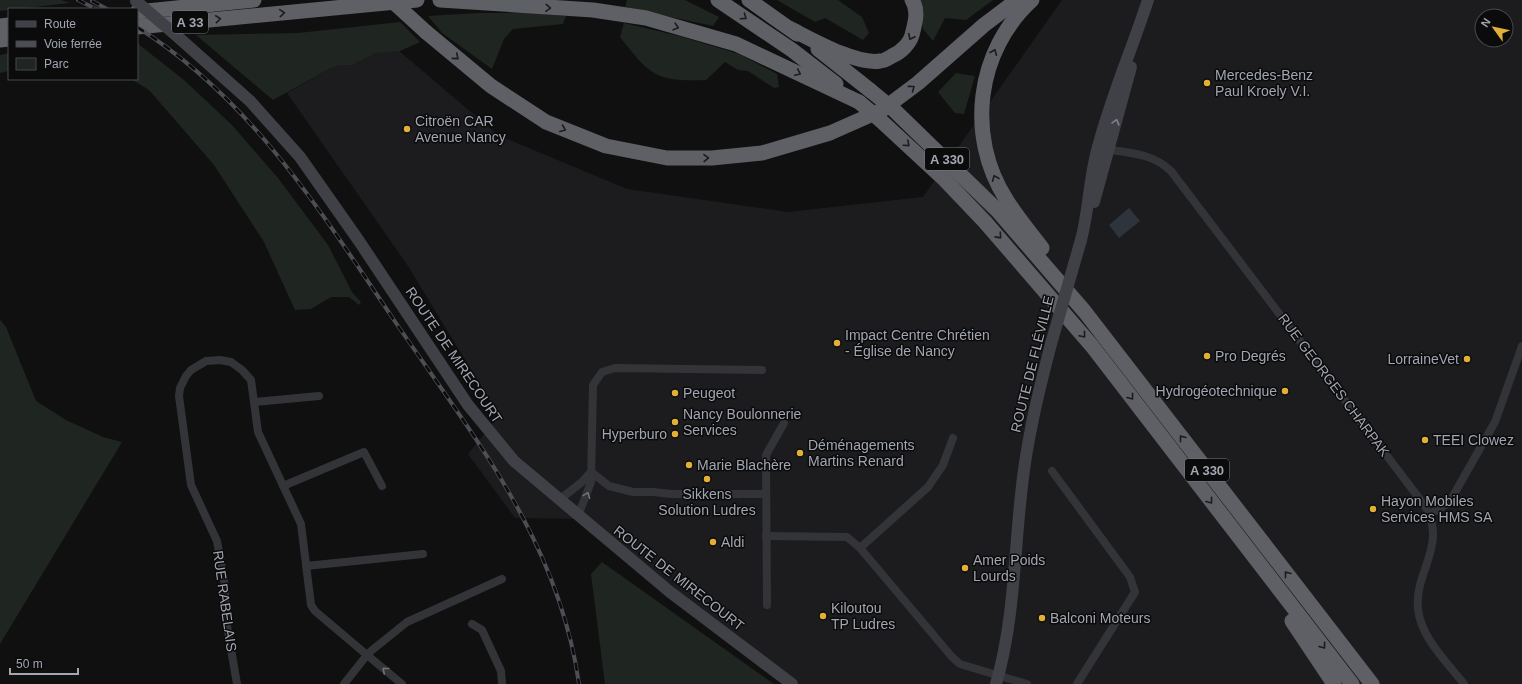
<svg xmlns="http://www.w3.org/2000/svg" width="1522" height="684" font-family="Helvetica,sans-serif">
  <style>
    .built { fill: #1c1c1e; fill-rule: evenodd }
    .green { fill: #1f2520 }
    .water { fill: #2d343b }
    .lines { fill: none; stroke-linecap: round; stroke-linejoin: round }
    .street { stroke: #333438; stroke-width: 8 }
    .secondary { stroke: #3f4146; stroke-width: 12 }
    .highway { stroke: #5e6066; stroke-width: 15 }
    .rail-casing { stroke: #4c4e53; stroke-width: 4 }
    .rail { stroke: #0b0b0c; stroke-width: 2.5; stroke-dasharray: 8; stroke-linecap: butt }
    .secondary-bridge { stroke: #3f4146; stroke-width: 12 }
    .highway-bridge { stroke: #5e6066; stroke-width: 15 }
    .oneway { stroke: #1c1c1e }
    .oneway2 { stroke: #7f838c }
    .oneway3 { stroke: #70737b }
    .poi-dot { fill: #e3b036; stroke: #0b0b0c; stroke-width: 1.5 }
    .labels { text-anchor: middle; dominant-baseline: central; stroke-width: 3; stroke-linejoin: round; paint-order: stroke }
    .shield { fill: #0b0b0c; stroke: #757880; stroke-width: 1 }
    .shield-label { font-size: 13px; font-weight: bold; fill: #a2a6b1 }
    .poi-label { font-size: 14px; fill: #a2a6b1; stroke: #0b0b0c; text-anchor: start }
    .street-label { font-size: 14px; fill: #a2a6b1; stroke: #0b0b0c }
  </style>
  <rect width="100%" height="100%" fill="#101011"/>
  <!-- built -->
  <path class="built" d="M1062,0H1522V684H790L582,519L515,518L468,454L499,415L406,263L287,93L331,68L341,65H352L376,53L398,50L498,135L627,189L788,212L923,197ZM1482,16H1506V40H1482Z"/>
  <!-- green -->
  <g class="green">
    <path d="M0,0H61L70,3L0,11Z"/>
    <path d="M627,0H685L719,17L713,26L625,7Z"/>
    <path d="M777,0H838L862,17L869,33L863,40L825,18L815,22Z"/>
    <path d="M918,0H993L966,20L945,18L933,41L923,29Z"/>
    <path d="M478,13H532L566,16L563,24L513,29L504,39L492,69L442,33L428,16Z"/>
    <path d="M400,22L420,42L400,51L376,53L352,65H341L331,68L273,100L196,35L298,33Z"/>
    <path d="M624,23L679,36L739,54L777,74L779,87L774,88L748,71L738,70L725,62L706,80C655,82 650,75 620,37Z"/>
    <path d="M137,43L184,80L232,125L278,178L328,245L352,292L361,302L359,305L349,297H331L311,309L295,310L264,242L214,165L149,90L131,79H137Z"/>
    <path d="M9,53V71L0,73V55Z"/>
    <path d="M956,73L975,76L964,114L955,113L938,92Z"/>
    <path d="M0,320L6,327L36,401L66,420L103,437L122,442L0,644Z"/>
    <path d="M602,562L774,684H605L591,574Z"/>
  </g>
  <!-- water -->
  <path class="water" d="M1129,208L1140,221L1119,238L1109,225Z"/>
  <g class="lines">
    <!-- street -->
    <g class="street">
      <path d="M1104,149C1129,153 1152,153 1171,171L1425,506C1448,545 1414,572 1418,609C1421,638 1447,662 1464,684"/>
      <path d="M255,402L319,396"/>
      <path d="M1052,471L1130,577L1135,592L1077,684"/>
      <path d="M591,472L609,486L633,492H653L671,494H766"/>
      <path d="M283,486L364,452L382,486"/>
      <path d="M559,500L582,482L591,472"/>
      <path d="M1430,514L1449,503L1495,422L1522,346"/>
      <path d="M578,516L591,482L593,385L602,372L615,368L762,370"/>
      <path d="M766,536L847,537L860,548L952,657L960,664L1027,684"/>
      <path d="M860,548L928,487L943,465L953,438"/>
      <path d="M306,566L423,554"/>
      <path d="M767,605L766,455L784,423"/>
      <path d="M472,624L482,630L501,671L502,684"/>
      <path d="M237,684L227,626L224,579L217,541L191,485L179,396L180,388L186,376L191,370L206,361L220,360L231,362L242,370L251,380L258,432L301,524L311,605L315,611L367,655L344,684"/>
      <path d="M402,684L367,655L371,651L407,622L502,579"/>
    </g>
    <!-- secondary -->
    <g class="secondary">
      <path d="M178,37L250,101L300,157L359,241L468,405L514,461L670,592L792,684"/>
      <path d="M1094,202L1131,67"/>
      <path d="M1081,240C1089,210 1089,178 1098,147C1111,97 1132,49 1148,0"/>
      <path d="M996,684C1014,622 1014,558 1021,495C1026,443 1038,394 1051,344"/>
    </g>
    <!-- highway -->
    <g class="highway">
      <path d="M440,0L593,10L646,18L736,44L859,102"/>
      <path d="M718,0L792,50L836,84"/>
      <path d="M749,0L797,34"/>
      <path d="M1032,0C976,51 966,136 1006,199C1016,216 1030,232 1042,248"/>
      <path d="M137,12L254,0"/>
      <path d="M0,26L9,25"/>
      <path d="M137,27L417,0"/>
      <path d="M789,28C811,39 856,65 880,61C885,61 890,57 894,55C901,52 910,43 912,35C915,24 919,10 912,0"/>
      <path d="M426,32L491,86L546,122L606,146L667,158H712L762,153L830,133L882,110L918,83L984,25L1017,0"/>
      <path d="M0,40L9,39"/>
      <path d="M818,49L871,91"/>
      <path d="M893,109L998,211L1085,312L1372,684"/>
      <path d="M878,118L945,180L985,222L1092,346L1352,684"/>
      <path d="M1292,621L1334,684"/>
    </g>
    <!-- rail casing -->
    <g class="rail-casing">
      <g id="rail">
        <path d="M78,0L96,9"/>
        <path d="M92,1L107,9"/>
        <path d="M137,27C254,101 320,211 396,323C474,437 559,542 579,684"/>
      </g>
    </g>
    <!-- rail -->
    <use href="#rail" class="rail"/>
    <!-- secondary-bridge -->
    <g class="secondary-bridge">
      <path d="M136,1L178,37"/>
      <path d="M1051,344L1081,240"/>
    </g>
    <!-- highway-bridge -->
    <g class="highway-bridge">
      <path d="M391,0L426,32"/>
      <path d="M871,91L893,109"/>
      <path d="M859,102L878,118"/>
    </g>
  </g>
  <!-- one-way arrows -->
  <defs><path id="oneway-chevron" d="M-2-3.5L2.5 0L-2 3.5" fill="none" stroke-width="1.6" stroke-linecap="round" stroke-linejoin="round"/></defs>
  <g class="oneway">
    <use href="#oneway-chevron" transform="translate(548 8) rotate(3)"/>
    <use href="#oneway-chevron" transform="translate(282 13) rotate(-5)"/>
    <use href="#oneway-chevron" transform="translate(744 17) rotate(34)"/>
    <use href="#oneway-chevron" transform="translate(218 19) rotate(-6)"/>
    <use href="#oneway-chevron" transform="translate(676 27) rotate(16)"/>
    <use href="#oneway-chevron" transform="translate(911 37) rotate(116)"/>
    <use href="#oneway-chevron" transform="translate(994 52) rotate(-67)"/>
    <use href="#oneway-chevron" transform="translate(456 57) rotate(40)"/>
    <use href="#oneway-chevron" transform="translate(798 73) rotate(25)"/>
    <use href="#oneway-chevron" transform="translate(912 88) rotate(-37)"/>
    <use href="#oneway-chevron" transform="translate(563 129) rotate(22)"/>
    <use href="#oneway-chevron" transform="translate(907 144) rotate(42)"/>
    <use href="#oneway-chevron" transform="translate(706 158) rotate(-1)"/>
    <use href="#oneway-chevron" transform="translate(995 178) rotate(-112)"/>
    <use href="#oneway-chevron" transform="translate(999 236) rotate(48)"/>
    <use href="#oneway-chevron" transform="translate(1083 335) rotate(50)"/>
    <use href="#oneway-chevron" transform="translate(1131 397) rotate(53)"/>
    <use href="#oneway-chevron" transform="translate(1182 438) rotate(-128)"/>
    <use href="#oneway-chevron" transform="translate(1210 501) rotate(53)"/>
    <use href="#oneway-chevron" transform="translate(1287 574) rotate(-128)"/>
    <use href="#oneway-chevron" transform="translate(1323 646) rotate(53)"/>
  </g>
  <use class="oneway2" href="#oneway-chevron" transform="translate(1116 122) rotate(-74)"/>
  <g class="oneway3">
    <use href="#oneway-chevron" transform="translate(587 495) rotate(-69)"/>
    <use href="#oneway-chevron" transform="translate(385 670) rotate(-141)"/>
  </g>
  <!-- markers -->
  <g class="poi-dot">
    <circle cx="1207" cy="83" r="4"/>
    <circle cx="407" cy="129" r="4"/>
    <circle cx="837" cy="343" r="4"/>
    <circle cx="1207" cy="356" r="4"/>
    <circle cx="1467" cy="359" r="4"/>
    <circle cx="1285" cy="391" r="4"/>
    <circle cx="675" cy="393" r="4"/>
    <circle cx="675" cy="422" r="4"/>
    <circle cx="675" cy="434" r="4"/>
    <circle cx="1425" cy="440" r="4"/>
    <circle cx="800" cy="453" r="4"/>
    <circle cx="689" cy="465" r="4"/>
    <circle cx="707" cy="479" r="4"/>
    <circle cx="1373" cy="509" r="4"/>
    <circle cx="713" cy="542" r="4"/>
    <circle cx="965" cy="568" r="4"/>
    <circle cx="823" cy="616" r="4"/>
    <circle cx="1042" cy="618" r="4"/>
  </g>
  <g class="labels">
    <!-- shield labels -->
    <g class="shield">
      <rect x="172" y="11" width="36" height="22" rx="3"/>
      <rect x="925" y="148" width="44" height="22" rx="3"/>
      <rect x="1185" y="459" width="44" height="22" rx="3"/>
    </g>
    <g class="shield-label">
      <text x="190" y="22">A 33</text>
      <text x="947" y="159">A 330</text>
      <text x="1207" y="470">A 330</text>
    </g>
    <!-- poi labels -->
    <g class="poi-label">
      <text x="1215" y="75">Mercedes-Benz<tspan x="1215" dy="16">Paul Kroely V.I.</tspan></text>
      <text x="415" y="121">Citroën CAR<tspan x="415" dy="16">Avenue Nancy</tspan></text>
      <text x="845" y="335">Impact Centre Chrétien<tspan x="845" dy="16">- Église de Nancy</tspan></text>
      <text x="1215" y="356">Pro Degrés</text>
      <text x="1459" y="359" text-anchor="end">LorraineVet</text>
      <text x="1277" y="391" text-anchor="end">Hydrogéotechnique</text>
      <text x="683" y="393">Peugeot</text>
      <text x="683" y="414">Nancy Boulonnerie<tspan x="683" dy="16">Services</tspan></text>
      <text x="667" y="434" text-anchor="end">Hyperburo</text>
      <text x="1433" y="440">TEEI Clowez</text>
      <text x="808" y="445">Déménagements<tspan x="808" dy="16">Martins Renard</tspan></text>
      <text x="697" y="465">Marie Blachère</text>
      <text x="707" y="494" text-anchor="middle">Sikkens<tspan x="707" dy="16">Solution Ludres</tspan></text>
      <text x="1381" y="501">Hayon Mobiles<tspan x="1381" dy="16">Services HMS SA</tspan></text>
      <text x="721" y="542">Aldi</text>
      <text x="973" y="560">Amer Poids<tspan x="973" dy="16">Lourds</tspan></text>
      <text x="831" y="608">Kiloutou<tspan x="831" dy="16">TP Ludres</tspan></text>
      <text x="1050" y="618">Balconi Moteurs</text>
    </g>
    <!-- street labels -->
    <g class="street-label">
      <text transform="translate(454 355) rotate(56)">ROUTE DE MIRECOURT</text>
      <text transform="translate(1032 364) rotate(-76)">ROUTE DE FLÉVILLE</text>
      <text transform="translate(1334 385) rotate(53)">RUE GEORGES CHARPAK</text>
      <text transform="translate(679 578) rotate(38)">ROUTE DE MIRECOURT</text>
      <text transform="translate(225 601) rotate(82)">RUE RABELAIS</text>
    </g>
  </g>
  <!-- legend -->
  <rect x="8" y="8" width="130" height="72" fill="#0b0b0c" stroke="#47494e"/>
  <rect x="16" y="21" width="20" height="6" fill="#3f4146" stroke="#47494e"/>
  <text x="44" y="28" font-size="12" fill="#a2a6b1">Route</text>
  <rect x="16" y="41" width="20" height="6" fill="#4c4e53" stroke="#47494e"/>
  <text x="44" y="48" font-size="12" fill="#a2a6b1">Voie ferrée</text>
  <rect x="16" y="58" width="20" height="12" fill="#1f2520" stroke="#47494e"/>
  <text x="44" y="68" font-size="12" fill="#a2a6b1">Parc</text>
  <!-- north arrow -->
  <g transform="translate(1494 28) rotate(303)"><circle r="19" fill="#0b0b0c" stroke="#47494e"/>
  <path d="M0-3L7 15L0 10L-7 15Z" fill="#e3b036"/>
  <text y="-6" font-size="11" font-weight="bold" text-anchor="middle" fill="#a2a6b1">N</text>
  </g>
  <!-- scale -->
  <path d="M10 668v6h68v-6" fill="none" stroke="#a2a6b1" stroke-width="2"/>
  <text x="16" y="668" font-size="12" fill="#a2a6b1" stroke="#0b0b0c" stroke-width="3" paint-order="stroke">50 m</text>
</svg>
